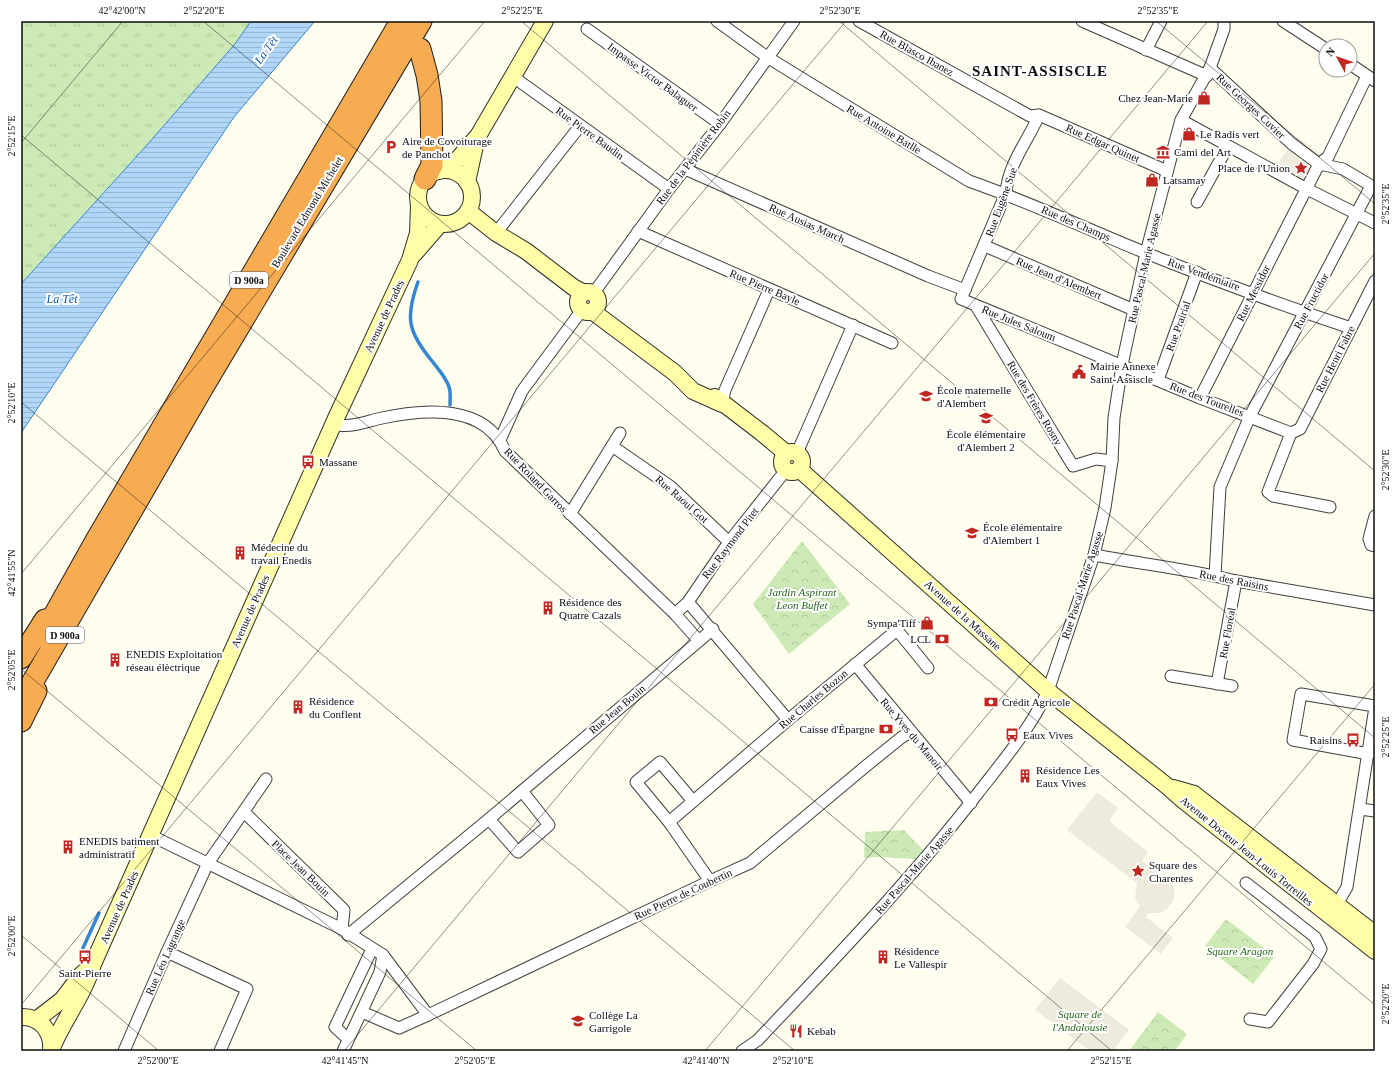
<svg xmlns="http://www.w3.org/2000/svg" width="1396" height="1072" font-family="Georgia,serif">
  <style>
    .grass { fill: url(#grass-tufts) }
    .park { fill: url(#park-crowns) }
    .plaza { fill: #efebdc }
    .water { fill: url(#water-rules); stroke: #3586d1 }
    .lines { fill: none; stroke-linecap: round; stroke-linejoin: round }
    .stream { stroke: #3586d1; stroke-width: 3.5 }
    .street-casing { stroke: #404040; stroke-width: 13 }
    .secondary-casing { stroke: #2f2f2f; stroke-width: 18 }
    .highway-casing { stroke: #1e1e1e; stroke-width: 23 }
    .street { stroke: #fff; stroke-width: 11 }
    .secondary { stroke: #fffda8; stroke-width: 16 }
    .highway { stroke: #f8ac52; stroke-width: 21 }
    .ticks { fill: none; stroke: #0d0d0d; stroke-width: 1; stroke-opacity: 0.45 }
    .labels { text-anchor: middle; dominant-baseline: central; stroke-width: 4; stroke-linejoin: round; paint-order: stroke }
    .shield { fill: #fff; stroke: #565656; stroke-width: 1 }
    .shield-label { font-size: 10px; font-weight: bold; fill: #0d0d0d }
    .street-label { font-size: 11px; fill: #0d0d0d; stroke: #fff }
    .poi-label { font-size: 11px; fill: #0d0d0d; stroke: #fff; text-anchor: start }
    .park-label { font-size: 11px; font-style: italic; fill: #25661c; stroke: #fff }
    .water-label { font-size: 12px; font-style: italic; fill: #1358a2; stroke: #fff }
    .district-label { font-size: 15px; font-weight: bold; letter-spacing: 1px; fill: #0d0d0d; stroke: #fff }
    .neatline { fill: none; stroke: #0d0d0d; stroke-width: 1.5 }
    .ticks-label { font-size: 10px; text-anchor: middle; fill: #0d0d0d }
  </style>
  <defs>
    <pattern id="grass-tufts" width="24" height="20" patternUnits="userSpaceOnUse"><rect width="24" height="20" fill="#cdeab6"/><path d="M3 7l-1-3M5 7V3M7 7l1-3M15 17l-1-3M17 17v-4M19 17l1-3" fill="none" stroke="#afc89b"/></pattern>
    <pattern id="park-crowns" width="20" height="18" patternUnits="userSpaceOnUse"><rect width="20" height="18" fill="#cdeab6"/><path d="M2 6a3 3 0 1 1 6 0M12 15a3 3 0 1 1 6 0" fill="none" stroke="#afc89b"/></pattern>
    <pattern id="water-rules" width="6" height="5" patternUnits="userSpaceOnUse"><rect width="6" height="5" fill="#b0d7f8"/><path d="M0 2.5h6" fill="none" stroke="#96b7d3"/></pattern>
  </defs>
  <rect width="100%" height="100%" fill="#fffded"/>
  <!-- grass -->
  <path class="grass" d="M21,21H251L235,44L147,145L21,284Z"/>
  <!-- park -->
  <g class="park">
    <path d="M802,541L850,604L789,654L753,604Z"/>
    <path d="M904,830L923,850L915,859L880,857L864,858L865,832Z"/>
    <path d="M1226,919L1275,956L1253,984L1205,946Z"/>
    <path d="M1158,1012L1187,1034L1175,1051H1129Z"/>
  </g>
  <!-- plaza -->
  <g class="plaza">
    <path d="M1297,137L1322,155L1337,159L1322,173L1310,194L1270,174Z"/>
    <path d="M1097,792L1118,808L1109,821L1148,852L1142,861L1169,880L1173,885L1175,893L1173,901L1167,909L1160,913H1148L1146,917L1173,938L1161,954L1125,927L1140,906L1135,898L1137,883L1067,830Z"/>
    <path d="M1060,978L1129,1030L1113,1051H1090L1035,1010Z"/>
  </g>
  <!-- water -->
  <path class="water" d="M251,21H315L234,117L21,433V284L147,145L235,44Z"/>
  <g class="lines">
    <!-- stream -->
    <g class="stream">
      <path d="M418,282C405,318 408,332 432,361C438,369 446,377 449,387C451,392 450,399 450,405"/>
      <path d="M83,948L99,913"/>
    </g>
    <!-- street casing -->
    <g class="street-casing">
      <g id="street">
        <path d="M717,21L767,57L969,181C1029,202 1087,229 1146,253C1213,280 1282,305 1351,328"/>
        <path d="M859,21L1030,116L1039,115L1167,171"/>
        <path d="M1082,21L1207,76"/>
        <path d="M1283,21L1326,49"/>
        <path d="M587,29L720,124"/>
        <path d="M1146,50L1161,21"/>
        <path d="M1350,64L1375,81"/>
        <path d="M1210,68L1292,144L1319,164"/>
        <path d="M512,76L669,189"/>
        <path d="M1039,115C1028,141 1008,164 1006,193L961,299L1200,398L1291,433"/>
        <path d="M1181,120L1307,189L1375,223"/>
        <path d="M1319,164L1343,169L1375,188"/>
        <path d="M685,169L928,276L965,290"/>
        <path d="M1197,202L1228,146"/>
        <path d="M638,231L892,343"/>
        <path d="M496,233L580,126"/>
        <path d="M985,246L1134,310"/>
        <path d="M593,294L669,189L720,124L794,21"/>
        <path d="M976,306L1073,466L1096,459L1112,461"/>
        <path d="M1158,380L1197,272"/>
        <path d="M1200,398L1319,164L1328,157L1367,76"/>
        <path d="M722,404L725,390L769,290"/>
        <path d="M334,425C340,425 346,426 352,425C362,424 372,420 382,418C424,409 485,404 505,451L675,614L699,641"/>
        <path d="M1291,433L1300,429L1375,281"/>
        <path d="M1291,433L1268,492L1273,496L1330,507"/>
        <path d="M500,440L522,391L582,310"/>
        <path d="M612,446L670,486L729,542"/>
        <path d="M797,453L853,325"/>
        <path d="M570,514L620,433"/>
        <path d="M1375,516L1369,539L1371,545L1375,546"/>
        <path d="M1094,555C1141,564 1190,569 1236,581L1375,605"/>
        <path d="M1215,576L1220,487L1250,416L1371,186"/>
        <path d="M688,602L788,720"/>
        <path d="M675,614L688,602L729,542L786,470"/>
        <path d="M855,664L971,803"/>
        <path d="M1171,676L1232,686"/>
        <path d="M1217,684L1236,581"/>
        <path d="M1369,754L1293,740L1301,694L1375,706"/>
        <path d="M693,801L660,762L636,782L669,822L710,881"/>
        <path d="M1360,809L1375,811"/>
        <path d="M244,812L344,910L342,929"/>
        <path d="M489,819L518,852L549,825L522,791"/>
        <path d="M669,822L788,720L897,630L928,668"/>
        <path d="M152,836L342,929L383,955L428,1015L399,1028L362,1012"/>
        <path d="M1246,883L1315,937L1321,949L1313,964L1268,1022L1250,1019"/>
        <path d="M1333,911L1347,887L1375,707"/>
        <path d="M348,935L489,819L713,629"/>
        <path d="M167,952L247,989L220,1051"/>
        <path d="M428,1015L710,881L750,863L866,766L902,737L911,732"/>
        <path d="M348,1039L335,1027L372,949"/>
        <path d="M124,1051L167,952L208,863L266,779"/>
        <path d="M343,1051L380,972L383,955"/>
        <path d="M742,1051L758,1040C833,960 910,881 978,793C1003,761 1030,729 1048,691L1094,555L1105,508L1112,461L1114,418L1122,365L1146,253L1175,142L1181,120L1210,68L1224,29V21"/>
      </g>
    </g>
    <!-- secondary casing -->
    <g class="secondary-casing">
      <g id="secondary">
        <circle cx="445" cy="197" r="27"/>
        <path d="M439,171L458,159L478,136L545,21"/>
        <path d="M467,182L476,141"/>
        <path d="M468,211L496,233L526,251L573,287L584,293"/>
        <path d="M414,254L440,224"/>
        <circle cx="588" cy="302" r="10"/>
        <path d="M592,311L675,373L693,391L722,404"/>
        <path d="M715,397L762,433L786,453"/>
        <circle cx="792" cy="462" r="10"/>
        <path d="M799,469L1048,691L1167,786L1184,801L1375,951"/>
        <path d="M1173,788L1194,794L1375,934"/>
        <path d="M21,1017C40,1016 53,1032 51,1051"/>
        <path d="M36,1020L62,1000L81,975L89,968"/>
        <path d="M51,1050C63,1020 84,995 93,964L337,416L410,260L418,233L419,205"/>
      </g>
    </g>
    <!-- highway casing -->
    <g class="highway-casing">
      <g id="highway">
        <path d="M420,49L427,75L431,101L432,165L425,179"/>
        <path d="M42,637L97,539L401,21"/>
        <path d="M21,658L45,620"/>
        <path d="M21,702L203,387L421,21"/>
        <path d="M21,721L36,691"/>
      </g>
    </g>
    <!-- street -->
    <use href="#street" class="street"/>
    <!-- secondary -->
    <use href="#secondary" class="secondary"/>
    <!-- highway -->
    <use href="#highway" class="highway"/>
  </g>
  <!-- ticks -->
  <path class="ticks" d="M203,21L1375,1005M521,21L1375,738M839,21L1375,471M1156,21L1375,204M21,135L1112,1051M21,143L123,21M21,402L795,1051M21,574L485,21M21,669L477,1051M21,935L159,1051M21,1005L846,21M344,1051L1208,21M705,1051L1375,253M1067,1051L1375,684"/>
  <!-- icons -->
  <defs>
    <g id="shop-bare" transform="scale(1.08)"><path d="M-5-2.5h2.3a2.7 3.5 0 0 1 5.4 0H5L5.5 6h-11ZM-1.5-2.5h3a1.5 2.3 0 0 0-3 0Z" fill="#c12721" stroke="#fff" stroke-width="2.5" paint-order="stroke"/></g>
    <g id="parking-bare" transform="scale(1.08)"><path d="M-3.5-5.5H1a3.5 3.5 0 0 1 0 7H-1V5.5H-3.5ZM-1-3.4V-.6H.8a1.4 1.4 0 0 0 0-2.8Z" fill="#c12721" stroke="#fff" stroke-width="2.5" paint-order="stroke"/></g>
    <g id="museum-bare" transform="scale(1.08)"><path d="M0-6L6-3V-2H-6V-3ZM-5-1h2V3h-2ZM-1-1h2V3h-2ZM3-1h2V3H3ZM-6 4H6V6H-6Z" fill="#c12721" stroke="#fff" stroke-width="2.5" paint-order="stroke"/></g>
    <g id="sight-bare" transform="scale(1.08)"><path d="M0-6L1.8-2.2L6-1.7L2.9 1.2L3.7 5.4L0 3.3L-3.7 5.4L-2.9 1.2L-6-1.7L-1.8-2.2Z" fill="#c12721" stroke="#fff" stroke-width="2.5" paint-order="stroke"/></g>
    <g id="civic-bare" transform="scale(1.08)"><path d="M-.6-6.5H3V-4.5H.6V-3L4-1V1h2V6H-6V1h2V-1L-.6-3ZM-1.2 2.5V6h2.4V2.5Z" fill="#c12721" stroke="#fff" stroke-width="2.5" paint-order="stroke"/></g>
    <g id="school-bare" transform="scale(1.08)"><path d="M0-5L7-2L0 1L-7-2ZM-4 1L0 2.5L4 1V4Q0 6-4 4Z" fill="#c12721" stroke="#fff" stroke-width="2.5" paint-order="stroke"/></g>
    <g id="bus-bare" transform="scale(1.08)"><path d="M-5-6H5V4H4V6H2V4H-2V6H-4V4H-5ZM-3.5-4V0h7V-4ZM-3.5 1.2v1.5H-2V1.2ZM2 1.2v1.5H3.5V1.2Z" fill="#c12721" stroke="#fff" stroke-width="2.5" paint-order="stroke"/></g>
    <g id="building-bare" transform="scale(1.08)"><path d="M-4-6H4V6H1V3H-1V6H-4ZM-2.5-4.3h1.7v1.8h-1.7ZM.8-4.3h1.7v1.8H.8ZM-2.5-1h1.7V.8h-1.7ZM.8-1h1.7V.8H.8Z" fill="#c12721" stroke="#fff" stroke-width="2.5" paint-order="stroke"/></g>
    <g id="bank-bare" transform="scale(1.08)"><path d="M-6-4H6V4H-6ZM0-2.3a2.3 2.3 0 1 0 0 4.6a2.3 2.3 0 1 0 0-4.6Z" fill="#c12721" stroke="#fff" stroke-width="2.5" paint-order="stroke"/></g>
    <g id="restaurant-bare" transform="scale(1.08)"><path d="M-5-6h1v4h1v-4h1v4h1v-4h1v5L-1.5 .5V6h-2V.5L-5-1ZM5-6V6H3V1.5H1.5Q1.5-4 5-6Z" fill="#c12721" stroke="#fff" stroke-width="2.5" paint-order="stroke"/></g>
  </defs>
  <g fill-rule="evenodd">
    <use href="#shop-bare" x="1204" y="98"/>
    <use href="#shop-bare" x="1189" y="134"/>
    <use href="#parking-bare" x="391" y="147"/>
    <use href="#museum-bare" x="1163" y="152"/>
    <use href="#sight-bare" x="1301" y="168"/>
    <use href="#shop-bare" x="1152" y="180"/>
    <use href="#civic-bare" x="1079" y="372"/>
    <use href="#school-bare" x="926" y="396"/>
    <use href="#school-bare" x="986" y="418"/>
    <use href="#bus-bare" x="308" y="462"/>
    <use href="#school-bare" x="972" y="533"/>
    <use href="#building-bare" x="240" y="553"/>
    <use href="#building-bare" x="548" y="608"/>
    <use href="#shop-bare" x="927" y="623"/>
    <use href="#bank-bare" x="942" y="639"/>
    <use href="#building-bare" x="115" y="660"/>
    <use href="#bank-bare" x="991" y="702"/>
    <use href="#building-bare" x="298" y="707"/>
    <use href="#bank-bare" x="886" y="729"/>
    <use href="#bus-bare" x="1012" y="735"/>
    <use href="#bus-bare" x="1353" y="740"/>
    <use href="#building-bare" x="1025" y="776"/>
    <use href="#building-bare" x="68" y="847"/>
    <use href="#sight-bare" x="1138" y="871"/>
    <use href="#bus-bare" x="85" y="957"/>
    <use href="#building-bare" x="883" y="957"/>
    <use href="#school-bare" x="578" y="1021"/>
    <use href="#restaurant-bare" x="796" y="1031"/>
  </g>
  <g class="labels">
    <!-- shield labels -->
    <g class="shield">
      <rect x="230" y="272" width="38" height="16" rx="3"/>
      <rect x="46" y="627" width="38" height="16" rx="3"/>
    </g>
    <g class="shield-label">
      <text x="249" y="280">D 900a</text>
      <text x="65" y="635">D 900a</text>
    </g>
    <!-- street labels -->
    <g class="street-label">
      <text transform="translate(917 53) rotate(29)">Rue Blasco Ibanez</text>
      <text transform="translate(653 77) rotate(36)">Impasse Victor Balaguer</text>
      <text transform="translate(1251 106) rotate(43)">Rue Georges Cuvier</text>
      <text transform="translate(884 129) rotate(31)">Rue Antoine Batlle</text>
      <text transform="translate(590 133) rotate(36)">Rue Pierre Baudin</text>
      <text transform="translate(1103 143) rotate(24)">Rue Edgar Quinet</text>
      <text transform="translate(693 157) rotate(-53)">Rue de la Pépinière Robin</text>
      <text transform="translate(1001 202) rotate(-70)">Rue Eugène Sue</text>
      <text transform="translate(307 212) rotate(-59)">Boulevard Edmond Michelet</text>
      <text transform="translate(807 223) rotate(24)">Rue Ausias March</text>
      <text transform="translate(1076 223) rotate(23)">Rue des Champs</text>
      <text transform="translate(1144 268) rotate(-77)">Rue Pascal-Marie Agasse</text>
      <text transform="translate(1204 274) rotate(20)">Rue Vendémiaire</text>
      <text transform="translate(1059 278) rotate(23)">Rue Jean d'Alembert</text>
      <text transform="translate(765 287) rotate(23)">Rue Pierre Bayle</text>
      <text transform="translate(1253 293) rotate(-63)">Rue Messidor</text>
      <text transform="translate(1311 301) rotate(-62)">Rue Fructidor</text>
      <text transform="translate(384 316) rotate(-65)">Avenue de Prades</text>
      <text transform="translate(1019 323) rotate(22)">Rue Jules Saloum</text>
      <text transform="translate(1178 326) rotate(-70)">Rue Prairial</text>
      <text transform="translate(1335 359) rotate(-63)">Rue Henri Fabre</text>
      <text transform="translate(1207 399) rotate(21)">Rue des Tourelles</text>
      <text transform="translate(1035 403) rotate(59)">Rue des Frères Rosny</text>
      <text transform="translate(536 480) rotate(46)">Rue Roland Garros</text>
      <text transform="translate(682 499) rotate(41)">Rue Raoul Got</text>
      <text transform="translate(730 543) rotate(-53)">Rue Raymond Pitet</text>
      <text transform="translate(1234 580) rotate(11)">Rue des Raisins</text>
      <text transform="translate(1082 585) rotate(-72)">Rue Pascal-Marie Agasse</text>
      <text transform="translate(250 611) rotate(-66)">Avenue de Prades</text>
      <text transform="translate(963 615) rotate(42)">Avenue de la Massane</text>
      <text transform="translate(1227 633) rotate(-80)">Rue Floréal</text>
      <text transform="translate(813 699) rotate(-40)">Rue Charles Bozon</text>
      <text transform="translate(617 709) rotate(-40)">Rue Jean Bouin</text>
      <text transform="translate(912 734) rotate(50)">Rue Yves du Manoir</text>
      <text transform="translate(1247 851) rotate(39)">Avenue Docteur Jean-Louis Torreilles</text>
      <text transform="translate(301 868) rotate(44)">Place Jean Bouin</text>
      <text transform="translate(914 870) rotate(-49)">Rue Pascal-Marie Agasse</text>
      <text transform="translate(683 894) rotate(-25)">Rue Pierre de Coubertin</text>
      <text transform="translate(119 907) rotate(-66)">Avenue de Prades</text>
      <text transform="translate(165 957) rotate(-66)">Rue Léo Lagrange</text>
    </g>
    <!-- poi labels -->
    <g class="poi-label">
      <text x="1193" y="98" text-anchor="end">Chez Jean-Marie</text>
      <text x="1200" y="134">Le Radis vert</text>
      <text x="402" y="141">Aire de Covoiturage<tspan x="402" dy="13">de Panchot</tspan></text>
      <text x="1174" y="152">Cami del Art</text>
      <text x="1290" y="168" text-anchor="end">Place de l'Union</text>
      <text x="1163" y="180">Latsamay</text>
      <text x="1090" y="366">Mairie Annexe<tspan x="1090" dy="13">Saint-Assiscle</tspan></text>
      <text x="937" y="390">École maternelle<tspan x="937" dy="13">d'Alembert</tspan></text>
      <text x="986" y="434" text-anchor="middle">École élémentaire<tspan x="986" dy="13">d'Alembert 2</tspan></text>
      <text x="319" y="462">Massane</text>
      <text x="983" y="527">École élémentaire<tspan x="983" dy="13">d'Alembert 1</tspan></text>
      <text x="251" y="547">Médecine du<tspan x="251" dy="13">travail Enedis</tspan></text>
      <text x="559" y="602">Résidence des<tspan x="559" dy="13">Quatre Cazals</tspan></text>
      <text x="916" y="623" text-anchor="end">Sympa'Tiff</text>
      <text x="931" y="639" text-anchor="end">LCL</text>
      <text x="126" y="654">ENEDIS Exploitation<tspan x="126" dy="13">réseau élèctrique</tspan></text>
      <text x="309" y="701">Résidence<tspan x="309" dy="13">du Conflent</tspan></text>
      <text x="1002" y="702">Crédit Agricole</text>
      <text x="875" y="729" text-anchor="end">Caisse d'Épargne</text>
      <text x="1023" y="735">Eaux Vives</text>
      <text x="1342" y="740" text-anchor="end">Raisins</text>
      <text x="1036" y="770">Résidence Les<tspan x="1036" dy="13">Eaux Vives</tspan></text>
      <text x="79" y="841">ENEDIS batiment<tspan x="79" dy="13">administratif</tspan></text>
      <text x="1149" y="865">Square des<tspan x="1149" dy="13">Charentes</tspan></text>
      <text x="894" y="951">Résidence<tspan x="894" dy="13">Le Vallespir</tspan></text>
      <text x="85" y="973" text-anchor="middle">Saint-Pierre</text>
      <text x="589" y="1015">Collège La<tspan x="589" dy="13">Garrigole</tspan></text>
      <text x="807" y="1031">Kebab</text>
    </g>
    <!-- park labels -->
    <g class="park-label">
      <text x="802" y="592">Jardin Aspirant<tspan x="802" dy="13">Leon Buffet</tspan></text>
      <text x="1240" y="951">Square Aragon</text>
      <text x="1080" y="1014">Square de<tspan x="1080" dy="13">l'Andalousie</tspan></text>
    </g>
    <!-- water labels -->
    <g class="water-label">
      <text transform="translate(266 50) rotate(-54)">La Têt</text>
      <text x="62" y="299">La Têt</text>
    </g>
    <!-- district labels -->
    <g class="district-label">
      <text x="1040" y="71">SAINT-ASSISCLE</text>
    </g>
  </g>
  <!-- border -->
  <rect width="1396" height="1072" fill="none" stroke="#ffffff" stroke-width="44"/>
  <!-- north arrow -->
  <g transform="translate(1338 58) rotate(310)"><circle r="19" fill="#ffffff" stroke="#9e9e9e"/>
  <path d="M0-3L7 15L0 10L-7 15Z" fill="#c12721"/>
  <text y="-6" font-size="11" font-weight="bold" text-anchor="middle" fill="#0d0d0d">N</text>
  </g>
  <rect x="22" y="22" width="1352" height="1028" class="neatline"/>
  <g class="ticks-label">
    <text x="122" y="14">42°42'00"N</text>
    <text x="204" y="14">2°52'20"E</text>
    <text x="522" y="14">2°52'25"E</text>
    <text x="840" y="14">2°52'30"E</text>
    <text x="1158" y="14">2°52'35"E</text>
    <text transform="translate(11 136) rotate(-90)" y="4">2°52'15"E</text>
    <text transform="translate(1385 204) rotate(-90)" y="4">2°52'35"E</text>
    <text transform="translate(11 403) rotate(-90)" y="4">2°52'10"E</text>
    <text transform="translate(1385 470) rotate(-90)" y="4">2°52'30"E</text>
    <text transform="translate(11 573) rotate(-90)" y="4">42°41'55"N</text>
    <text transform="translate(11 670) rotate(-90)" y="4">2°52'05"E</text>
    <text transform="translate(1385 737) rotate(-90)" y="4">2°52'25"E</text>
    <text transform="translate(11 936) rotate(-90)" y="4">2°52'00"E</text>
    <text transform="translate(1385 1004) rotate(-90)" y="4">2°52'20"E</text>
    <text x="158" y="1064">2°52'00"E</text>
    <text x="345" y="1064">42°41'45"N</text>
    <text x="475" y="1064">2°52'05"E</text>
    <text x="706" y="1064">42°41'40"N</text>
    <text x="793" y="1064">2°52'10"E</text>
    <text x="1111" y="1064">2°52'15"E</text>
  </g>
</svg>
